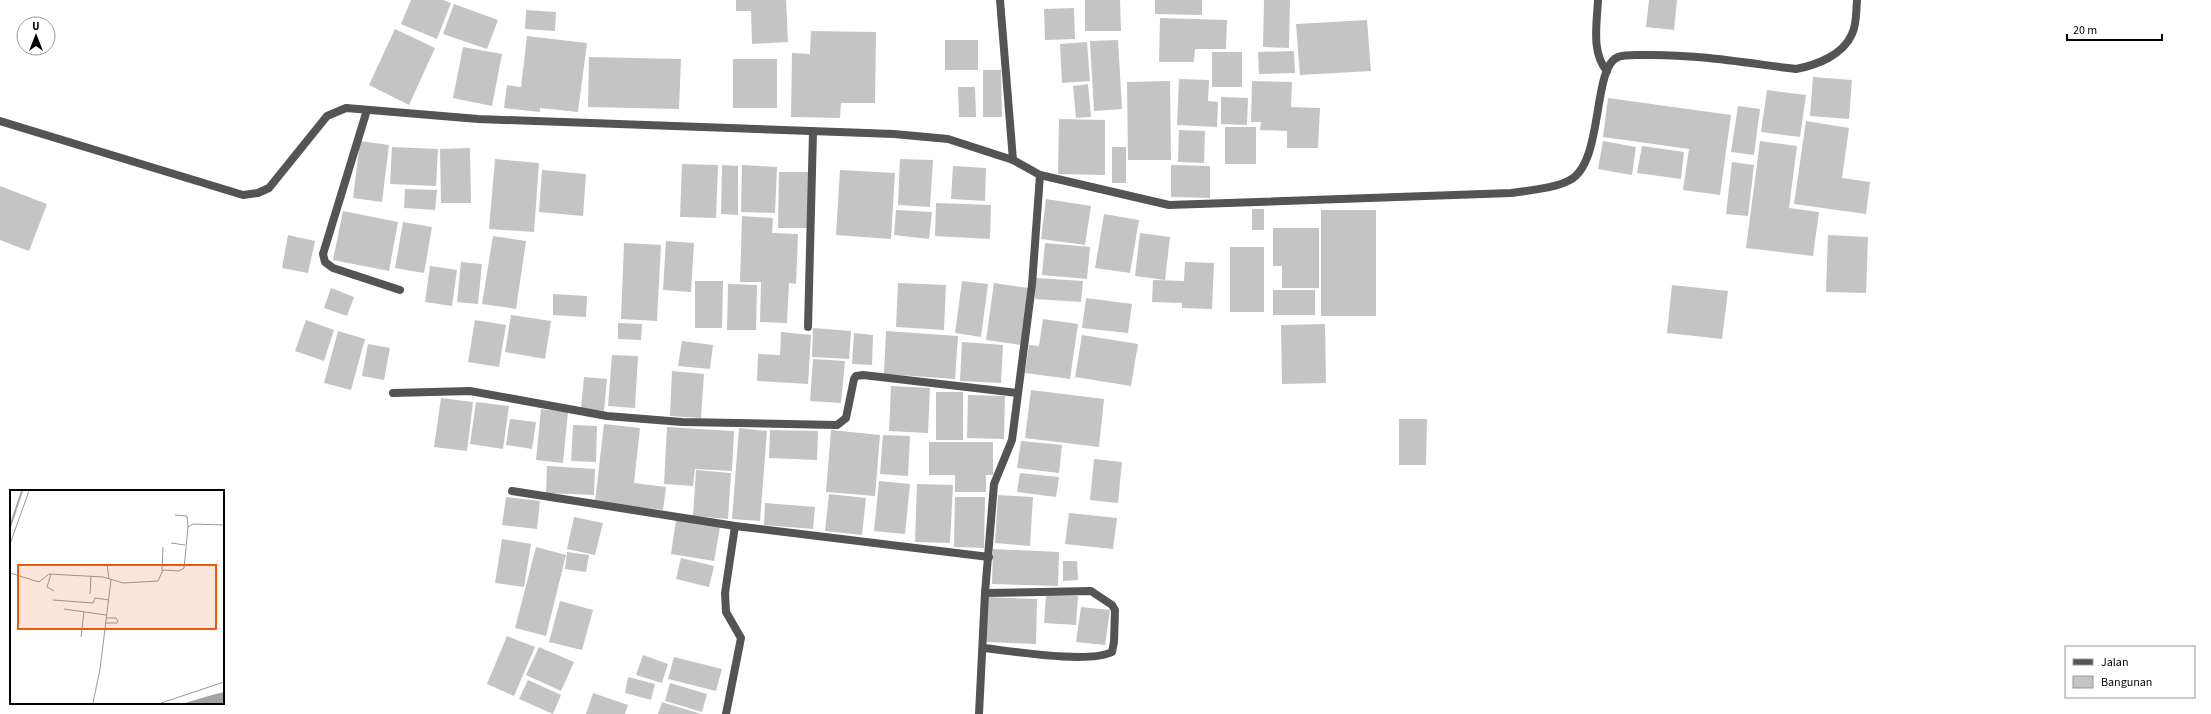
<svg xmlns="http://www.w3.org/2000/svg" width="2211" height="714" font-family="'Source Sans 3',sans-serif">
  <style>
    .building { fill: #c4c4c4 }
    .lines { fill: none; stroke-linecap: round; stroke-linejoin: round }
    .minor { stroke: #545454; stroke-width: 8 }
    .tertiary { stroke: #545454; stroke-width: 8 }
    .inset-river { fill: none; stroke: #a2a2a2; stroke-width: 2 }
    .inset-road { fill: none; stroke: #999; stroke-width: 1 }
    .view { fill: #e8590c; fill-opacity: 0.15; stroke: #e8590c; stroke-width: 2 }
    .inset-edge { fill: none; stroke: #000; stroke-width: 2 }
  </style>
  <rect width="100%" height="100%" fill="#fff"/>
  <!-- building -->
  <g class="building">
    <path d="M411,0H443L451,3L437,39L401,24Z"/>
    <path d="M736,0H786L788,42L752,44L751,11H736Z"/>
    <path d="M1085,0H1120L1121,31H1085Z"/>
    <path d="M1155,0H1202V15L1155,14Z"/>
    <path d="M1264,0H1290L1289,48L1263,47Z"/>
    <path d="M1649,0H1677L1674,30L1646,27Z"/>
    <path d="M454,4L498,20L487,49L443,34Z"/>
    <path d="M1074,8L1075,39L1045,40L1044,9Z"/>
    <path d="M526,10L556,12L555,31L525,29Z"/>
    <path d="M1160,18L1227,20L1226,49H1195L1194,62H1159Z"/>
    <path d="M1367,20L1371,71L1300,75L1296,24Z"/>
    <path d="M395,29L435,48L409,105L369,85Z"/>
    <path d="M811,31L876,32L875,103H841L840,118L791,117L792,53L810,54Z"/>
    <path d="M527,36L587,43L578,112L540,108V112L504,108L507,85L521,87Z"/>
    <rect x="945" y="40" width="33" height="30"/>
    <path d="M1118,40L1122,109L1094,111L1090,41Z"/>
    <path d="M1087,42L1090,81L1062,83L1060,44Z"/>
    <path d="M463,47L502,54L492,106L453,98Z"/>
    <path d="M1294,51L1295,73L1259,74L1258,52Z"/>
    <rect x="1212" y="52" width="30" height="35"/>
    <path d="M589,57L681,59L679,109L588,107Z"/>
    <rect x="733" y="59" width="44" height="49"/>
    <path d="M983,70H1001L1002,117H983Z"/>
    <path d="M1813,77L1852,80L1849,119L1810,116Z"/>
    <path d="M1179,79L1209,80L1208,101L1218,102L1217,127L1177,125Z"/>
    <path d="M1170,81L1171,160H1128L1127,82Z"/>
    <path d="M1252,81L1292,82L1291,107L1320,108L1318,148H1287V131L1260,130L1261,122H1251Z"/>
    <path d="M1088,84L1091,117L1076,118L1073,86Z"/>
    <path d="M958,87H975L976,117H959Z"/>
    <path d="M1767,90L1806,95L1800,137L1761,132Z"/>
    <path d="M1221,97L1248,98L1247,125L1221,124Z"/>
    <path d="M1608,98L1731,115L1720,195L1683,190L1689,149L1603,137Z"/>
    <path d="M1738,106L1760,109L1754,155L1731,152Z"/>
    <path d="M1059,119L1105,120V175L1058,174Z"/>
    <path d="M1806,121L1849,128L1842,178L1870,182L1866,214L1794,204Z"/>
    <rect x="1225" y="127" width="31" height="37"/>
    <path d="M1179,130L1205,131L1204,163L1178,162Z"/>
    <path d="M360,141L389,145L382,202L353,198Z"/>
    <path d="M1603,141L1636,147L1632,175L1598,169Z"/>
    <path d="M1760,141L1797,146L1789,208L1819,212L1813,256L1746,248Z"/>
    <path d="M1642,146L1684,152L1681,179L1637,173Z"/>
    <path d="M392,147L438,149L436,186L390,184Z"/>
    <rect x="1112" y="147" width="14" height="36"/>
    <path d="M470,148L471,203H441L440,149Z"/>
    <path d="M495,159L539,163L534,232L489,229Z"/>
    <path d="M900,159L933,160L930,207L898,205Z"/>
    <path d="M1732,162L1754,165L1748,216L1726,214Z"/>
    <path d="M682,164L718,165L716,218L680,217Z"/>
    <path d="M722,165L738,166V215L721,214Z"/>
    <path d="M742,165L777,167L775,213L741,212Z"/>
    <path d="M1171,165L1210,166V198L1171,197Z"/>
    <path d="M953,166L986,168L985,201L951,199Z"/>
    <path d="M542,170L586,174L583,216L539,212Z"/>
    <path d="M840,170L895,173L891,239L836,235Z"/>
    <path d="M779,172H809L808,228H778Z"/>
    <path d="M0,186L47,204L29,251L0,240Z"/>
    <path d="M405,189L437,190L435,210L404,208Z"/>
    <path d="M1046,199L1091,206L1085,245L1041,239Z"/>
    <path d="M936,203L991,205L990,239L935,236Z"/>
    <rect x="1252" y="209" width="12" height="21"/>
    <path d="M896,210L932,212L929,239L894,235Z"/>
    <rect x="1321" y="210" width="55" height="106"/>
    <path d="M343,211L398,222L389,271L333,260Z"/>
    <path d="M1104,214L1139,220L1130,273L1095,268Z"/>
    <path d="M742,216L773,218L772,233L798,234L796,284L789,283L787,323L760,322L761,282H740Z"/>
    <path d="M403,222L432,227L424,273L395,268Z"/>
    <path d="M1273,228H1319V288H1282V266H1273Z"/>
    <path d="M1140,233L1170,237L1165,280L1135,276Z"/>
    <path d="M288,235L315,241L308,273L282,268Z"/>
    <path d="M1828,235L1868,237L1866,293L1826,292Z"/>
    <path d="M493,236L526,241L516,309L482,304Z"/>
    <path d="M666,241L694,243L691,292L663,290Z"/>
    <path d="M624,243L661,245L657,321L621,319Z"/>
    <path d="M1045,243L1090,247L1087,279L1042,275Z"/>
    <rect x="1230" y="247" width="34" height="65"/>
    <path d="M461,262L482,264L478,304L457,302Z"/>
    <path d="M1185,262L1214,263L1212,309L1182,308V303L1152,302L1153,280L1184,281Z"/>
    <path d="M430,266L457,270L452,306L425,302Z"/>
    <path d="M1036,278L1083,281L1081,302L1035,299Z"/>
    <path d="M695,281H723L722,328H695Z"/>
    <path d="M962,281L988,284L981,337L955,333Z"/>
    <path d="M898,283L946,285L944,330L896,327Z"/>
    <path d="M994,283L1028,288L1021,345L986,340Z"/>
    <path d="M728,284L757,285L756,330H727Z"/>
    <path d="M1672,285L1728,291L1722,339L1667,333Z"/>
    <path d="M331,288L354,297L347,316L324,308Z"/>
    <rect x="1273" y="290" width="42" height="25"/>
    <path d="M553,294L587,296L586,317L553,315Z"/>
    <path d="M1086,298L1132,304L1128,333L1082,328Z"/>
    <path d="M511,315L551,321L545,359L505,352Z"/>
    <path d="M1043,319L1078,324L1070,379L1025,373L1029,345L1039,346Z"/>
    <path d="M306,320L334,330L324,361L295,351Z"/>
    <path d="M475,320L506,325L499,367L468,362Z"/>
    <path d="M618,323L642,324L641,340L618,339Z"/>
    <path d="M1325,324L1326,383L1282,384L1281,325Z"/>
    <path d="M813,328L851,331L849,359L812,357Z"/>
    <path d="M338,331L365,339L351,390L324,383Z"/>
    <path d="M886,331L958,336L955,379L884,374Z"/>
    <path d="M781,332L811,335L808,384L757,381L758,354L780,355Z"/>
    <path d="M854,333L873,335L872,365L852,364Z"/>
    <path d="M1082,335L1138,344L1131,386L1075,377Z"/>
    <path d="M682,341L713,345L710,369L678,366Z"/>
    <path d="M962,342L1003,345L1001,383L960,381Z"/>
    <path d="M368,344L390,348L384,380L362,376Z"/>
    <path d="M612,355L638,356L635,408L608,406Z"/>
    <path d="M813,359L845,361L841,403L810,401Z"/>
    <path d="M672,371L704,374L701,418L670,416Z"/>
    <path d="M584,377L607,379L604,411L581,408Z"/>
    <path d="M891,386L930,388L928,433L889,431Z"/>
    <path d="M1031,390L1104,399L1099,447L1025,438Z"/>
    <rect x="936" y="392" width="27" height="48"/>
    <path d="M968,395L1005,396L1004,439L967,438Z"/>
    <path d="M441,398L473,402L467,451L434,447Z"/>
    <path d="M476,402L509,406L503,449L470,444Z"/>
    <path d="M541,409L568,412L563,463L536,460Z"/>
    <path d="M510,419L536,422L532,449L506,445Z"/>
    <path d="M1399,419H1427L1426,465H1399Z"/>
    <path d="M604,424L640,428L634,483L666,487L663,510L595,502Z"/>
    <path d="M573,425L597,426L596,462L571,461Z"/>
    <path d="M667,427L734,431L732,471L695,469L693,486L664,484Z"/>
    <path d="M739,428L767,431L760,521L732,519Z"/>
    <path d="M770,430L818,431L817,460L769,458Z"/>
    <path d="M831,430L880,435L875,496L826,492Z"/>
    <path d="M883,435L910,436L908,476L880,474Z"/>
    <path d="M1021,441L1062,445L1059,473L1017,468Z"/>
    <path d="M929,442H993V475H986V492H955V475H929Z"/>
    <path d="M1094,459L1122,462L1118,503L1090,500Z"/>
    <path d="M547,466L595,469L594,495L546,493Z"/>
    <path d="M696,470L731,473L728,519L693,516Z"/>
    <path d="M1020,473L1059,477L1056,497L1017,492Z"/>
    <path d="M879,481L910,484L905,534L874,531Z"/>
    <path d="M917,484L953,485L950,543L915,542Z"/>
    <path d="M829,494L866,498L862,535L825,531Z"/>
    <path d="M998,495L1033,497L1030,546L995,543Z"/>
    <path d="M506,497L540,501L537,529L502,525Z"/>
    <path d="M955,497H985L984,548L954,547Z"/>
    <path d="M765,503L815,507L813,529L764,525Z"/>
    <path d="M1069,513L1117,518L1113,549L1065,544Z"/>
    <path d="M574,517L603,523L595,555L567,549Z"/>
    <path d="M676,520L720,527L714,561L671,554Z"/>
    <path d="M502,539L531,544L524,587L495,583Z"/>
    <path d="M536,547L566,555L546,636L515,628Z"/>
    <path d="M993,549L1059,552L1058,586L992,584Z"/>
    <path d="M567,552L589,555L586,572L565,569Z"/>
    <path d="M681,558L714,566L709,587L676,579Z"/>
    <path d="M1063,561H1077L1078,580L1063,581Z"/>
    <path d="M1046,595L1078,596L1076,625L1044,623Z"/>
    <path d="M988,597L1037,599L1036,644L986,642Z"/>
    <path d="M560,601L593,610L582,650L549,642Z"/>
    <path d="M1081,607L1110,610L1105,645L1076,642Z"/>
    <path d="M507,636L535,647L514,696L487,684Z"/>
    <path d="M539,647L574,662L561,691L526,675Z"/>
    <path d="M643,655L668,664L662,683L636,675Z"/>
    <path d="M674,657L722,669L716,691L668,679Z"/>
    <path d="M628,677L655,684L651,700L625,693Z"/>
    <path d="M528,680L561,695L553,714L519,699Z"/>
    <path d="M670,683L707,694L702,712L665,701Z"/>
    <path d="M593,693L628,705L625,714H586Z"/>
    <path d="M662,702L701,714H658Z"/>
  </g>
  <g class="lines">
    <!-- minor -->
    <g class="minor">
      <path d="M1000,0L1013,160"/>
      <path d="M1598,0C1597,23 1591,53 1607,71"/>
      <path d="M367,110L323,254L325,262L333,268L400,290"/>
      <path d="M808,327L813,132"/>
      <path d="M393,393L470,391L607,416L682,422L837,425L846,418L854,379L856,376L863,375L1018,393"/>
      <path d="M512,491L735,526L989,557"/>
      <path d="M983,648C1012,651 1088,664 1112,652L1114,642L1115,610L1112,605L1091,591L985,593"/>
      <path d="M726,714L741,638L726,612L725,593L735,526"/>
      <path d="M979,714L985,593L994,484L1012,440L1032,285L1040,175"/>
    </g>
    <!-- tertiary -->
    <path class="tertiary" d="M0,121L243,195L258,193L269,188L327,116L346,108L478,119L894,134L948,139L1013,160L1040,175L1169,205L1511,193C1530,190 1553,189 1570,180C1604,162 1592,67 1618,57C1626,54 1637,55 1645,55C1695,54 1746,63 1796,69C1817,65 1843,55 1852,34C1857,24 1856,11 1857,0"/>
  </g>
  <!-- overview -->
  <g transform="translate(10 490)">
    <rect width="214" height="214" fill="#fff"/>
    <path d="M214,202V213H175L202,205Z" fill="#a2a2a2"/>
    <path class="inset-river" d="M0,37L12,1"/>
    <path class="inset-road" d="M165,25L177,26L178,37M161,53L175,55M0,54L19,1M97,74L99,89M152,81L153,57M0,83L29,92L39,84L93,87L113,93L148,91L153,80L169,81L174,78L178,37L183,34L214,35M41,84L37,97L44,101M80,104L81,86M43,110L83,113L85,108L99,110M54,119L96,125M96,133H107L108,131L106,128H96M71,147L74,122M83,213L90,179L101,90M151,213L214,192"/>
    <path class="view" d="M8,75H206V139H8Z"/>
    <rect width="214" height="214" class="inset-edge"/>
  </g>
  <!-- legend -->
  <rect x="2065" y="646" width="130" height="52" fill="#ffffff" stroke="#999999"/>
  <rect x="2073" y="659" width="20" height="6" fill="#545454" stroke="#999999"/>
  <text x="2101" y="666" font-size="12" fill="#000000">Jalan</text>
  <rect x="2073" y="676" width="20" height="12" fill="#c4c4c4" stroke="#999999"/>
  <text x="2101" y="686" font-size="12" fill="#000000">Bangunan</text>
  <!-- north arrow -->
  <g transform="translate(36 36)"><circle r="19" fill="#ffffff" stroke="#999999"/>
  <path d="M0-3L7 15L0 10L-7 15Z" fill="#000000"/>
  <text y="-6" font-size="11" font-weight="bold" text-anchor="middle" fill="#000000">U</text>
  </g>
  <!-- scale -->
  <path d="M2067 34v6h95v-6" fill="none" stroke="#000000" stroke-width="2"/>
  <text x="2073" y="34" font-size="12" fill="#000000" stroke="#ffffff" stroke-width="3" paint-order="stroke">20 m</text>
</svg>
